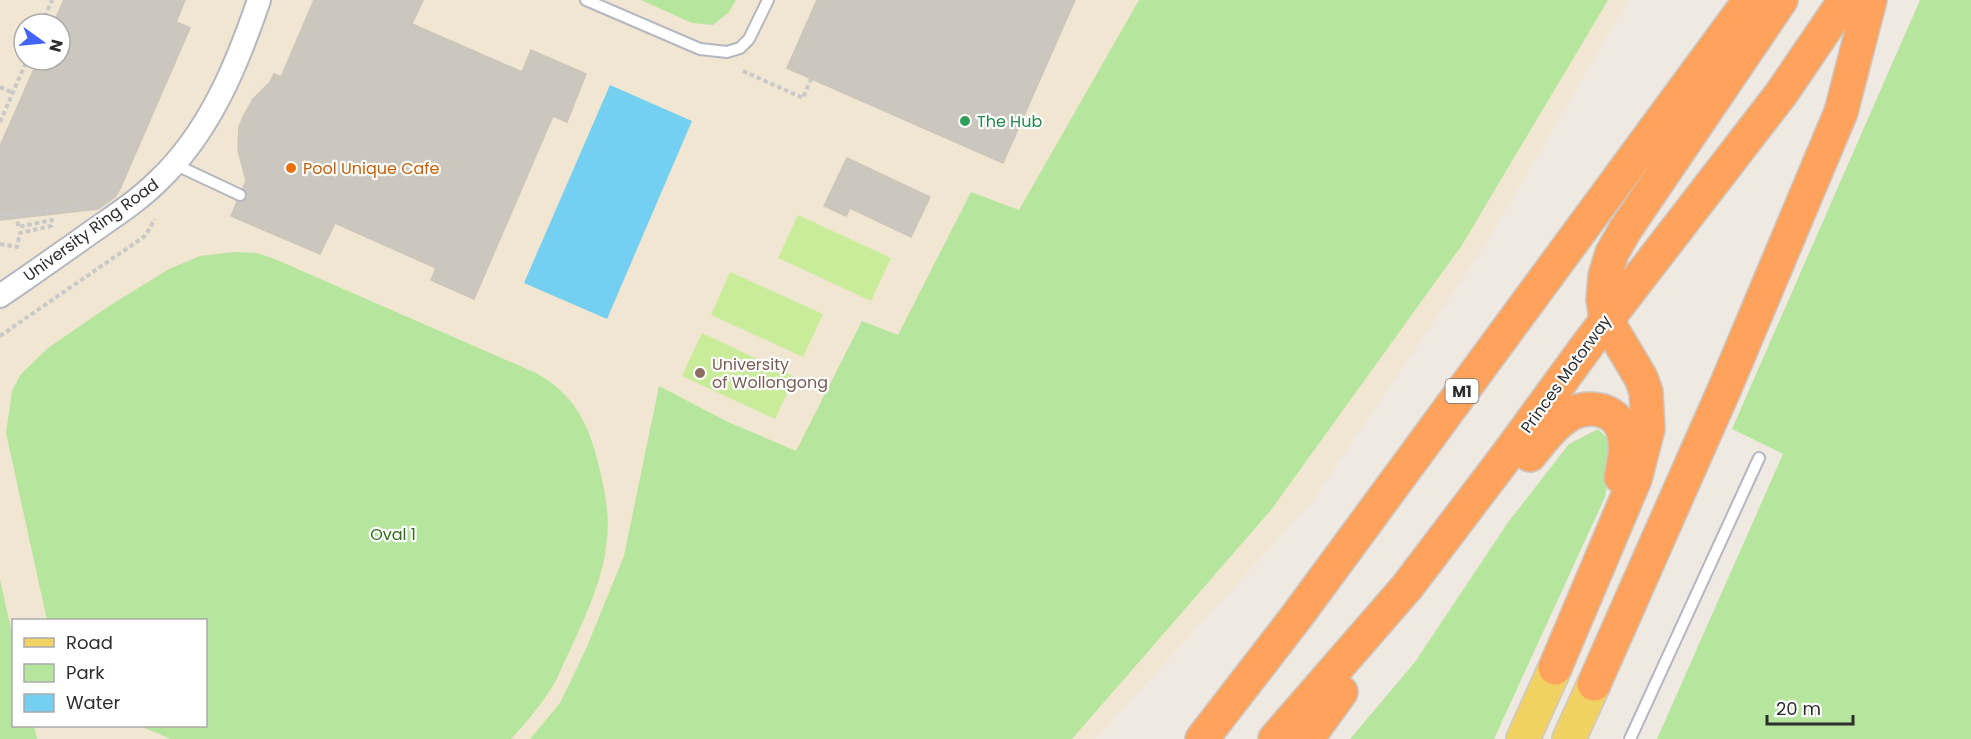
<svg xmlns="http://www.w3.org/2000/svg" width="1971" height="739" font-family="Poppins,sans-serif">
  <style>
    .education { fill: #f0e6d1; fill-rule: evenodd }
    .green { fill: #b6e59e }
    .pitch { fill: #c9ec9a }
    .water { fill: #75cff0 }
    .building { fill: #cbc7bf; stroke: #cbc5ba; stroke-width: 1.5 }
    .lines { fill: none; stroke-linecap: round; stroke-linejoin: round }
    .lane-casing { stroke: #b4b7c1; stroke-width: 14 }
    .street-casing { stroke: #b4b7c1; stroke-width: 26 }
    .primary-casing { stroke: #c9c9c9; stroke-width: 36 }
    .highway-casing { stroke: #c9c9c9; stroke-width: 36 }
    .path { stroke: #c9c9c9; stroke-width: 4; stroke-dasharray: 4.5 3; stroke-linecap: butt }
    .lane { stroke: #fff; stroke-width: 10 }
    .street { stroke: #fff; stroke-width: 22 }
    .primary { stroke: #f2d163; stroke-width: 33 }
    .highway { stroke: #ffa35c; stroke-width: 33 }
    .leisure-dot { fill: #2e9e5b; stroke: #fff; stroke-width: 2 }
    .food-dot { fill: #e8710a; stroke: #fff; stroke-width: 2 }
    .education-dot { fill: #8d6e63; stroke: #fff; stroke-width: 2 }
    .labels { text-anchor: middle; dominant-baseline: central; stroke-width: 4.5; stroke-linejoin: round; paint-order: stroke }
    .shield { fill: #fff; stroke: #6d6d6d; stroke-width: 1.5 }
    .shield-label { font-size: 15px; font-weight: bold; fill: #2e2e2e }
    .leisure-label { font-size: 16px; fill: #27864d; stroke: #fff; text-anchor: start }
    .food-label { font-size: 16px; fill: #c56008; stroke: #fff; text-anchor: start }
    .street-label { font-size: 16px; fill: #2e2e2e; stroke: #fff }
    .education-label { font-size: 16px; fill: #785e54; stroke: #fff; text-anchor: start }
    .park-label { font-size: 16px; fill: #2c6e1b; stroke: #fff }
  </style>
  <rect width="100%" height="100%" fill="#efe9e1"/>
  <!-- education -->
  <path class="education" d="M0,0H1628L1484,246L1314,499L1095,739H0ZM24,24H60V60H24ZM14,620H206V726H14Z"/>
  <!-- green -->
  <g class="green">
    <path d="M641,0H736L729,12L713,25L692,23Z"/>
    <path d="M1139,0H1608L1462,245L1271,510L1072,739H530L560,703L586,649L624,556L659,386L728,422L796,451L862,321L898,335L971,192L1019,210Z"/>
    <path d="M1920,0H1971V739H1657L1783,454L1732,429Z"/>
    <path d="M234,252L257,253L277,260L536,373C572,393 587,420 597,459C604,485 610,514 607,540C603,579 587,613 571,648C564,661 559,676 551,689C539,707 526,723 511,739H171L140,726H206V620H47L6,433L12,391L21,374L48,348L109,306L169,269L200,256Z"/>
    <path d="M1598,429L1610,441L1612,460L1605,497L1494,739H1350L1415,662L1509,521L1569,444Z"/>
    <path d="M0,580L13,638L14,726H34L37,739H0Z"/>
  </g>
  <!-- pitch -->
  <g class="pitch">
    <path d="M798,215L891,258L871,301L778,258Z"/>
    <path d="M730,272L823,314L803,357L711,315Z"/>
    <path d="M702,333L795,377L775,419L682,376Z"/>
  </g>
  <!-- water -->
  <path class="water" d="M610,85L692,121L607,319L524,283Z"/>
  <!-- building -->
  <g class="building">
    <path d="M64,0H185L176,22L190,28L120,189L115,197L98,209L0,220V146L38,60H60V24H53Z"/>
    <path d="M314,0H423L412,24L522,72L531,50L586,74L567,122L553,116L474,299L431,280L436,268L335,223L320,254L231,216L246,181L238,150L239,127L243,117L253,99L270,82L274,74L281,77Z"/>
    <path d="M817,0H1075L1003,163L787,68Z"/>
    <path d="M847,158L930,197L911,237L850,208L846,216L824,206Z"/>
  </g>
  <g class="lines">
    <!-- lane casing -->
    <g class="lane-casing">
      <g id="lane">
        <path d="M586,0L700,49L727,52L740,48L749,39L768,0"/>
        <path d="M174,164L240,195"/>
        <path d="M1630,739L1759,458"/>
      </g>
    </g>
    <!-- street casing -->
    <g class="street-casing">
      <path id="street" d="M0,296C31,275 62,253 93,231C116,215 139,200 158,181C209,133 237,65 259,0"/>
    </g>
    <!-- primary casing -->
    <g class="primary-casing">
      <g id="primary">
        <path d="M1523,739L1555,668"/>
        <path d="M1569,739L1594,684"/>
      </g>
    </g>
    <!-- highway casing -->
    <g class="highway-casing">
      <g id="highway">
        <path d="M1530,455C1542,440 1553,425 1569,415C1588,404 1616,408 1623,431C1628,446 1624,463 1621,477"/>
        <path d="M1555,668L1635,479L1648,429L1646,392L1641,378L1606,319L1603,300L1605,276L1612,253L1625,230L1781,0"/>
        <path d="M1594,684L1725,388L1841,112L1870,0"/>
        <path d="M1202,739L1297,616L1750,0"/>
        <path d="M1275,739L1407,587L1508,454L1589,343L1781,94L1845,0"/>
        <path d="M1307,739L1341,692"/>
      </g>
    </g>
    <!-- path -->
    <g class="path">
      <path d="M42,24L52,0"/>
      <path d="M743,71L803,98L811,79"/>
      <path d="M0,87L13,93"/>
      <path d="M0,122L27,60"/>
      <path d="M0,214H17L80,207"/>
      <path d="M0,244L17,247L20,233L51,226L52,220L18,227L17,214"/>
      <path d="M0,336L145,236L155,219"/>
    </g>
    <!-- lane -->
    <use href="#lane" class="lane"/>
    <!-- street -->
    <use href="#street" class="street"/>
    <!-- primary -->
    <use href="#primary" class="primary"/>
    <!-- highway -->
    <use href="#highway" class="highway"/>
  </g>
  <!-- markers -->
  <circle class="leisure-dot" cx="965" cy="121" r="6"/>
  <circle class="food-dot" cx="291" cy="168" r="6"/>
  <circle class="education-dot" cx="700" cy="373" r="6"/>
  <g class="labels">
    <!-- shield labels -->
    <rect class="shield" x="1445.5" y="379" width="33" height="24" rx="4.5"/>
    <g class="shield-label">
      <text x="1462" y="391">M1</text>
    </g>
    <!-- leisure labels -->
    <g class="leisure-label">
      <text x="977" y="121">The Hub</text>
    </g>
    <!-- food labels -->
    <g class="food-label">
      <text x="303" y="168">Pool Unique Cafe</text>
    </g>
    <!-- street labels -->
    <g class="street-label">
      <text transform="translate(91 230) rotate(-36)">University Ring Road</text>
      <text transform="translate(1566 374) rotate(-54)">Princes Motorway</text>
    </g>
    <!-- education labels -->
    <g class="education-label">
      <text x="712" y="364">University<tspan x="712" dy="18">of Wollongong</tspan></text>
    </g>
    <!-- park labels -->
    <g class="park-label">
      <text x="393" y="534">Oval 1</text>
    </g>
  </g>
  <!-- legend -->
  <rect x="12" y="619" width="195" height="108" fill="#ffffff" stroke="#ababab" stroke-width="1.5"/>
  <rect x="24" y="638" width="30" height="9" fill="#f2d163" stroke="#ababab" stroke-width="1.5"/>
  <text x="66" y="649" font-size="18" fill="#2e2e2e">Road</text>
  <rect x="24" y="664" width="30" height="18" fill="#b6e59e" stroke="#ababab" stroke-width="1.5"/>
  <text x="66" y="679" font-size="18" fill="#2e2e2e">Park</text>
  <rect x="24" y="694" width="30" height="18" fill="#75cff0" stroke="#ababab" stroke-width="1.5"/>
  <text x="66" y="709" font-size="18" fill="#2e2e2e">Water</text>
  <!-- north arrow -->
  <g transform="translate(42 42) rotate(105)"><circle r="28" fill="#ffffff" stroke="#ababab" stroke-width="1.5"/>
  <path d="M0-4.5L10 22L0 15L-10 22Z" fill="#4264fb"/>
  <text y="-9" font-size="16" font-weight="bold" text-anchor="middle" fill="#2e2e2e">N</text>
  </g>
  <!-- scale -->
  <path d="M1767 715v9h86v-9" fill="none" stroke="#2e2e2e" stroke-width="3"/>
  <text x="1776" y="715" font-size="18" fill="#2e2e2e" stroke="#ffffff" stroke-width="4.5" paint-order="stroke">20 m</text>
</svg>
